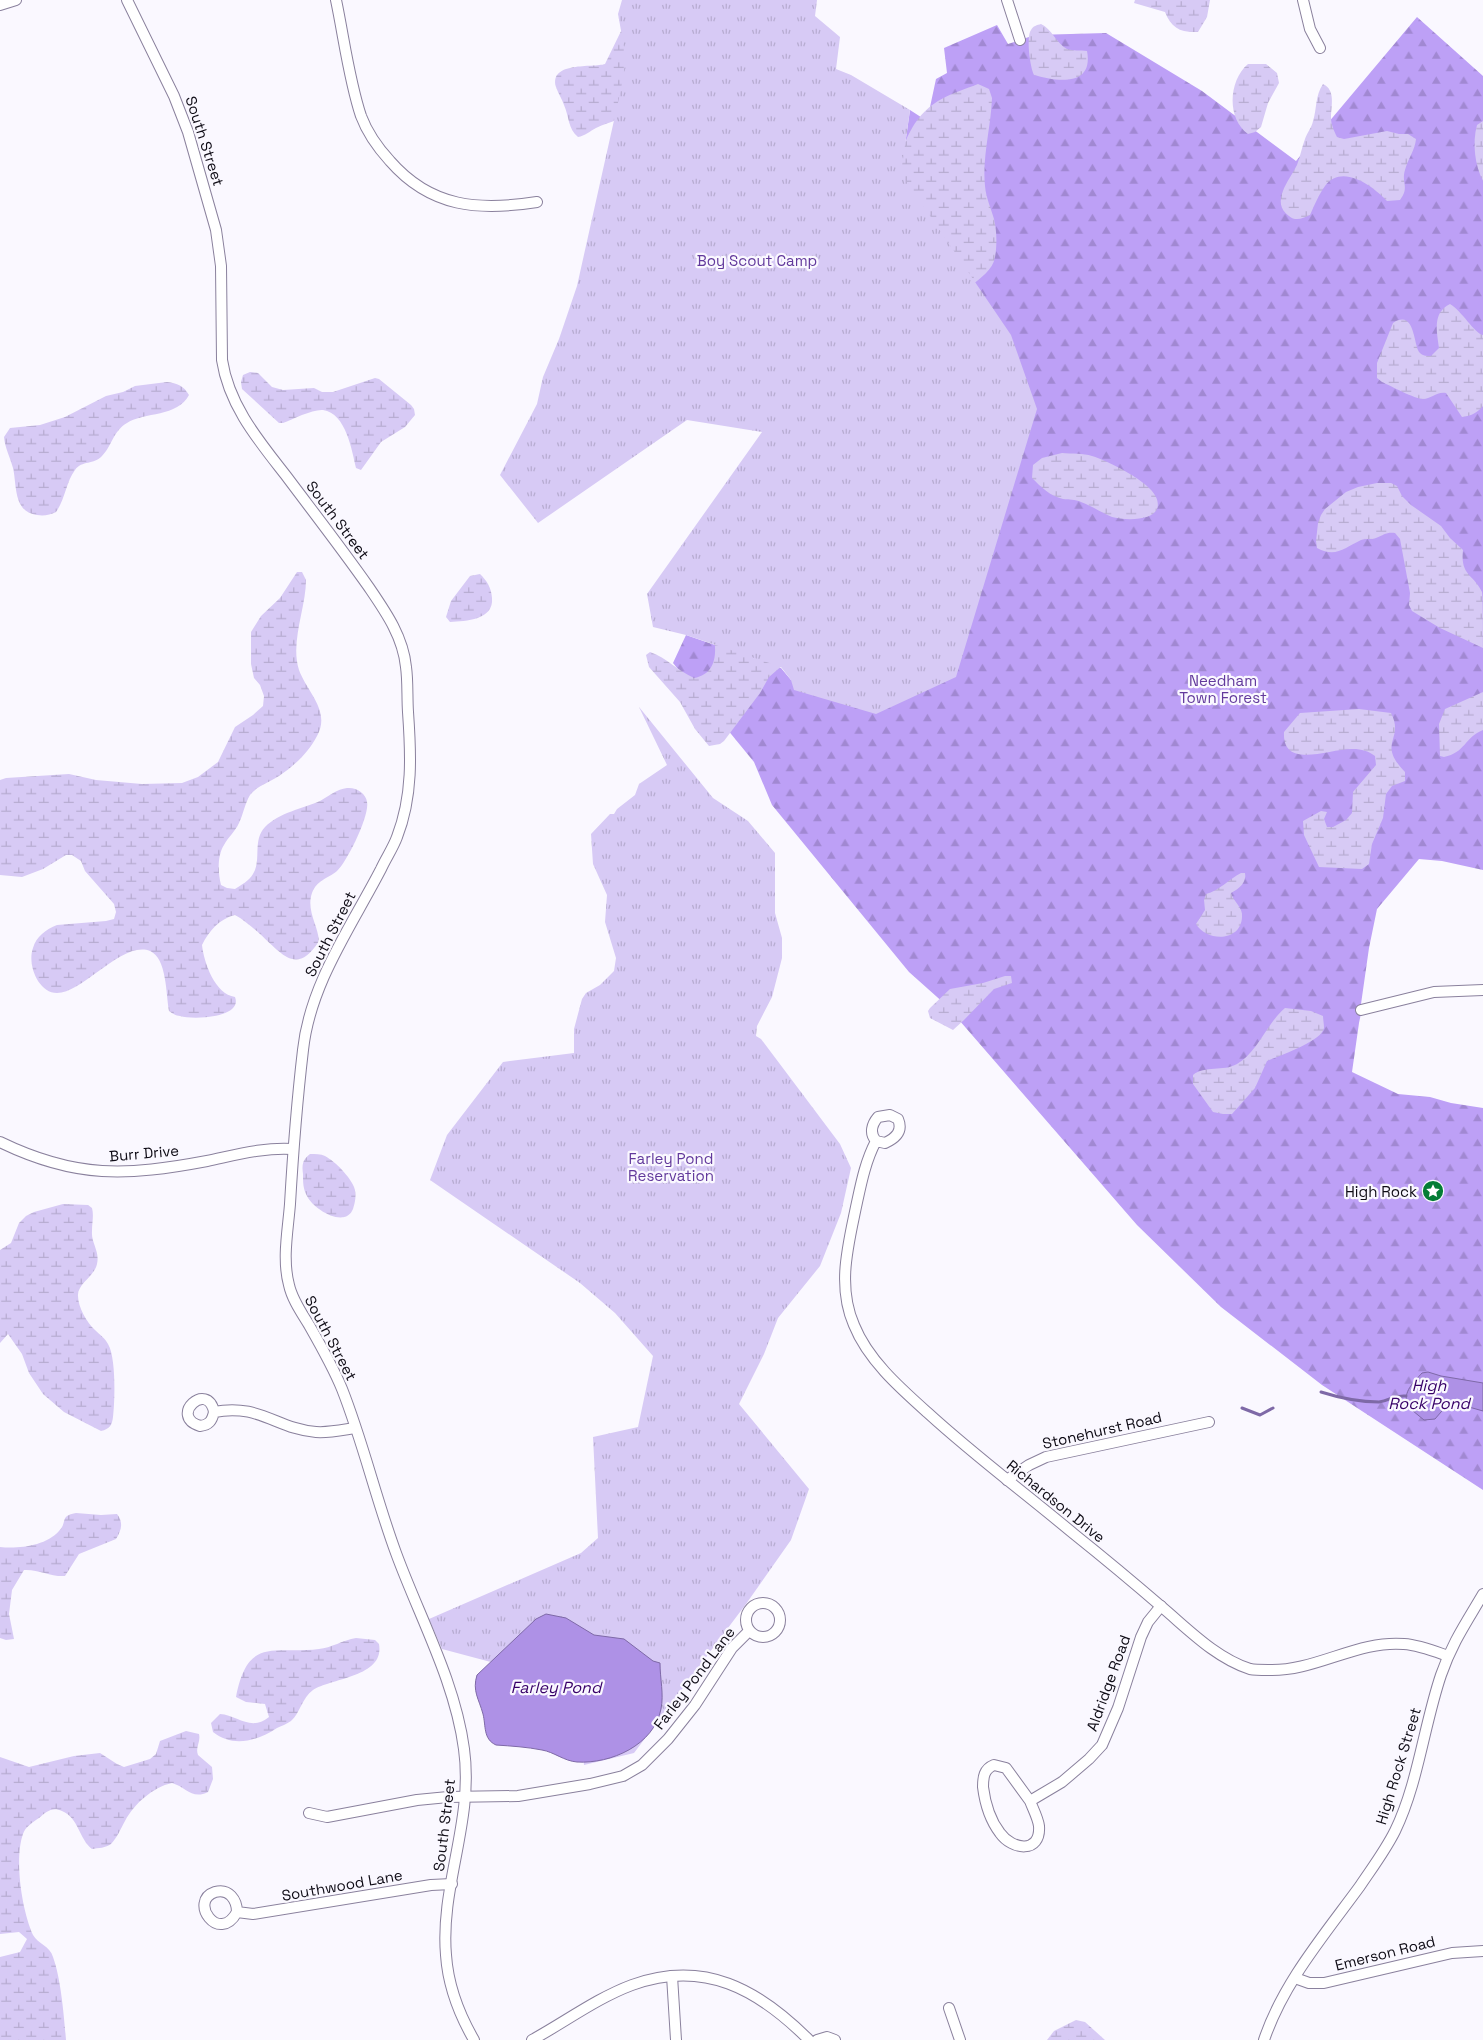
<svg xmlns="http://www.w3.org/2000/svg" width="1483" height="2040" font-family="'Space Grotesk',sans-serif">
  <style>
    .forest { fill: url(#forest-firs) }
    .wetland { fill: url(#wetland-marsh) }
    .park { fill: url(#park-tufts) }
    .water { fill: #ae91e6; stroke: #7e69a7 }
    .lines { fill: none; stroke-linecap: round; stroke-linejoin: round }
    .stream { stroke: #7e69a7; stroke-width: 3 }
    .minor-casing { stroke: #8a819d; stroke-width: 12 }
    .minor { stroke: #fff; stroke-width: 10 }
    .labels { text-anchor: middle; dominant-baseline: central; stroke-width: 4.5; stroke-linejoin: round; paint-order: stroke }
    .street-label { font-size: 15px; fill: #0e0b15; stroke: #faf8ff }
    .park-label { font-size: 15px; fill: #62399c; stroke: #faf8ff }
    .poi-label { font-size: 15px; fill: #0e0b15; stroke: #faf8ff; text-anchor: end }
    .water-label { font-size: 16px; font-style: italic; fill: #370068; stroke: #faf8ff }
  </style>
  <defs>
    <pattern id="forest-firs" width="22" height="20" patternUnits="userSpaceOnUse" patternTransform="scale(1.25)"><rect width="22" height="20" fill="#bda0f6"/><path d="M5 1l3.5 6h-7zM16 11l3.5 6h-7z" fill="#a188d2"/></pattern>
    <pattern id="wetland-marsh" width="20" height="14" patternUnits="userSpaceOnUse" patternTransform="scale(1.25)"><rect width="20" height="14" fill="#d7caf5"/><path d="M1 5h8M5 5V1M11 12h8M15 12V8" fill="none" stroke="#b7acd1"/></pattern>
    <pattern id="park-tufts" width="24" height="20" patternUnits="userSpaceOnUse" patternTransform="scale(1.25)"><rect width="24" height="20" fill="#d7caf5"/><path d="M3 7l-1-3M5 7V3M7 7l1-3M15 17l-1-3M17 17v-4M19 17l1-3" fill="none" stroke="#b7acd1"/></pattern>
  </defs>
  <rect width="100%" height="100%" fill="#faf8ff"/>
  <!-- forest -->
  <path class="forest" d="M1417,17L1483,76V870L1442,861L1419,859L1377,909L1369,948L1361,1004H1363L1359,1023L1352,1072L1398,1094L1430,1097L1451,1103L1483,1108V1490L1322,1385L1221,1307L1137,1225L946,1005L909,972L772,805L754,762L673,663L686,635L781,668L791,680L998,321L901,173L910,110L927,121L936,79L947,73L944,48L997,25L1008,44L1035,35L1106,33L1202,91L1296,161Z"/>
  <!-- wetland -->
  <g class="wetland">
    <path d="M671,0L618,119C611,123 603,124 596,128C590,131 585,136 578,137C568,129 569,116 564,105C562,99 558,93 556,87C549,61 593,68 605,64L623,27Z"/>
    <path d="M1135,0H1210L1207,17L1198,32C1181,33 1171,28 1165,12L1134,3Z"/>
    <path d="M1041,24C1052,29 1056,43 1067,49C1073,51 1080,50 1087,51C1094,88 1055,81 1034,75C1030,67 1026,37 1031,30C1033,26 1037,25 1041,24Z"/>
    <path d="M1248,64H1266L1277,73L1279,83L1268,103L1261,127L1255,132L1248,134C1226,118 1229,80 1248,64Z"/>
    <path d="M978,84L989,89L992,98C991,127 982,157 985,186C986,198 991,208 994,219C997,231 997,246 995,257C993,270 980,278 971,286L784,664L769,677L760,693L724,741L720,744L709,746L695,729L680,702L649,667L646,655L650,652C667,658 678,671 694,678C715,674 717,656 714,637L744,472L896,174C902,145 912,117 938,101C950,94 965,89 978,84Z"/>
    <path d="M1323,84C1336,90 1331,106 1331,118C1331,124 1334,131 1337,137L1344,139L1387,131L1399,134H1408L1416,139C1415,150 1408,159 1405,170C1401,183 1410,187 1400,200L1387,201C1373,186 1342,163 1325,186C1319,194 1314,206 1310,215C1303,218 1296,222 1289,216C1270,202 1289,181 1297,165C1300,157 1302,147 1305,139C1307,133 1312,127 1313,121C1317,108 1315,96 1323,84Z"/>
    <path d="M1483,121V181C1475,166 1472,143 1477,125Z"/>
    <path d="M1450,304C1462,311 1474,333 1483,335V406C1477,413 1471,416 1462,417L1446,393C1437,391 1431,399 1423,399C1415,399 1391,386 1382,382L1377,378V363L1393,323C1416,308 1413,347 1420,353C1423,356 1427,356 1431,356L1439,348C1437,331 1432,313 1450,304Z"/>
    <path d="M250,372L258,373L272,387L283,390L314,388L322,392H333L375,378L379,379L411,405L414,409L415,415L405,427L381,442L361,470L356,468C352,451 346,413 323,410C313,409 293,419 283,423H279L242,389L241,382L243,375Z"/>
    <path d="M167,382C177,383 184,386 189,395C178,417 144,412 127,423C113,431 112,446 102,456C94,465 82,460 75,470C66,482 65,500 56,512C50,515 44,516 37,515C13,512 17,485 13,468C10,457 5,448 4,437L10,428L40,425L65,417L106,396L123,392L135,386Z"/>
    <path d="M1062,453C1072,454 1083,453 1092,456C1108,461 1149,481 1156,497C1167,522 1126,521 1112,517C1102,513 1092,506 1081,502C1075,499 1069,500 1063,499C1050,496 1041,487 1032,478L1033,465L1042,458Z"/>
    <path d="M1377,483H1391L1397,486L1402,496L1411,505L1441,526L1450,538L1463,550C1460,576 1474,574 1482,592C1483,599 1483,637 1483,648L1440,628L1412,611L1409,605L1410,593L1400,539L1395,533C1386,532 1384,535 1376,538C1372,540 1366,538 1361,540C1344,548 1336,558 1317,548L1316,541L1318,523L1321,515L1325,509L1346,492L1358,487Z"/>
    <path d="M297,572H302L306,580C306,608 290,642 299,670C307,692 331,711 317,736C309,752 294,766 279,776C270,782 257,786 250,795C245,803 243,815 239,823C235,832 228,837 224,845C217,856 218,873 221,885L227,888L235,889C241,885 249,881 253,874C262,860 252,841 265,827C280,812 302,809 320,801C329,796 337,789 347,788C356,787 366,793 367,802C370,815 347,862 337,871C327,879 317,880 312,893C306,910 318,925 319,941C297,976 282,954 260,934C252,927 244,920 235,915C219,919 209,931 202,945C204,963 215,994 235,997C243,1018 193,1020 180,1016C176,1016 172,1013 169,1011C166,995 167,958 150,951C123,940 83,993 57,993C38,993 27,964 33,948C36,937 46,929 57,925L106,921L114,919L116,912L114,904L85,871L81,861L72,855H66L43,869L22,877L0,875V780L6,778L69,774L96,780L142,784L182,783L198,777L218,762L235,727L253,715L263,706L264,696L260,685L254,678L251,664V632L261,616L280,598Z"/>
    <path d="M480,574C487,581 491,587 492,598C494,620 466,621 450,622L446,617L451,601L470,576Z"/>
    <path d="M1483,692V730C1465,737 1465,753 1444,757L1440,756L1439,724L1445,709Z"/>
    <path d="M1359,709L1391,713C1405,740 1376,742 1405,772V781L1392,786L1386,794L1383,818L1372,844L1369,864L1362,869L1319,867L1304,835L1303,821L1321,811L1327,812L1324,819L1327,827H1333L1346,820L1352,813L1353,792L1376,765L1375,756C1368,751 1362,749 1353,749C1330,748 1282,771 1284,732L1300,713Z"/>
    <path d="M1241,873H1245C1247,882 1239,889 1231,893C1234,903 1243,907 1242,917C1241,942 1207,942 1196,924L1205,910L1204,900L1206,894C1219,891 1229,879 1241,873Z"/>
    <path d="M1005,976H1011L1012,983L994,989L964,1020L953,1030L930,1018L928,1011L930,1008L950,989L983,983Z"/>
    <path d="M1285,1008L1311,1011L1323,1016C1323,1019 1324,1024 1324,1028C1322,1041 1279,1056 1267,1061L1255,1088L1232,1114H1223L1213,1112L1193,1084V1075C1205,1065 1223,1072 1237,1064C1257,1053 1267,1023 1285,1008Z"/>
    <path d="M310,1154C315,1154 321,1154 325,1156C336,1162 350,1177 354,1187C357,1194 355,1203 353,1209C345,1229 313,1209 307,1196C303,1189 303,1182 303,1174C302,1165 302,1160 310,1154Z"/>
    <path d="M63,1204L88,1205L92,1208C94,1216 92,1222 92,1231C91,1243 100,1251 97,1264C94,1277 77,1284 78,1296C78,1307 87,1323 95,1330C100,1335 105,1338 108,1344C116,1357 115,1400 113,1417C112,1425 110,1429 101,1431L64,1412L43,1394L29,1373L22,1354L8,1334L0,1343V1250L11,1243L19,1223L26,1216L34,1212Z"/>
    <path d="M76,1513L101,1515L117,1514C124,1523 121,1531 116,1539L79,1554L65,1576C51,1577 38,1569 24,1570L12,1590L9,1614L14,1639L6,1640L0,1638V1547C18,1549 46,1546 59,1531C68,1522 59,1516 76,1513Z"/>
    <path d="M356,1638L375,1640L379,1644C385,1677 331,1678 313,1690C302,1698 300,1713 291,1721C287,1724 281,1726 277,1728C257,1741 233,1748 213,1732L211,1723L220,1714C237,1715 251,1732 269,1717L265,1704L246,1702L236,1697C248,1635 274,1655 319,1649C331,1648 343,1640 356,1638Z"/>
    <path d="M186,1731L199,1734C201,1742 195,1747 198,1755L212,1767L213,1779L208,1792C192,1800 186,1787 172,1783C153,1787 134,1804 125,1821C121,1828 117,1838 111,1844C106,1848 98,1848 92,1849C79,1839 79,1818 62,1811C52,1806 46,1812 39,1818C33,1822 25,1827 23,1834C14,1859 22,1911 33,1935C38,1944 50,1946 53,1957C61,1979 64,2016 66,2040H0V1957L20,1952L27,1939L19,1932L0,1934V1757L29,1767L74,1756L100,1753L117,1764L124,1767L150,1759L156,1754L160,1741Z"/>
    <path d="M1076,2020L1085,2022L1105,2040H1047L1054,2031Z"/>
  </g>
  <!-- park -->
  <g class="park">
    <path d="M622,0H817L815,16L840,37L836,69L851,75L910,110L901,173L1011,335L1037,409L956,677L876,714L794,690L791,680L781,667L686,635L653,627L647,594L762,432L687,420L538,523L500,475L537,404L543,377L559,339L577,286L621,89L626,58L618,14Z"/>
    <path d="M639,707L713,798L748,821L775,853V913L782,938V958L772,997L757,1026L756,1036L761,1039L840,1144L851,1168L841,1213L820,1266L778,1318L764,1354L739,1404L809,1489L791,1540L746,1604L634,1753L584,1765L582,1749L502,1665L442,1649L429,1619L581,1553L598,1538L593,1437L638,1427L653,1356L615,1313L580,1283L430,1180L447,1135L503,1062L574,1053V1029L582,999L586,993L600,985L614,971L616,958L605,922L607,895L593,864L591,834L610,814H614L617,809L635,795L639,784L667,765Z"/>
  </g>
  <!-- water -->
  <g class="water">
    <path d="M1428,1372L1441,1376L1483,1383V1411L1462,1405H1447L1435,1419L1424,1420L1407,1406C1403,1391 1413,1383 1422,1373Z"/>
    <path d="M546,1614L566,1618L594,1635L624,1639L653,1661L660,1663C660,1679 664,1694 661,1709C654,1745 611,1764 577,1762C564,1761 554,1752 542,1750C527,1747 511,1746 496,1745C483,1739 486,1726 483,1714C479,1699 472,1691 477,1675L536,1619Z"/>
  </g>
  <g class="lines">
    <!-- stream -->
    <g class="stream">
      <path d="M1321,1392C1340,1398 1359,1402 1379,1402C1390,1401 1392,1395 1406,1396"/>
      <path d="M1242,1408L1260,1415L1273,1408"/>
    </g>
    <!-- minor casing -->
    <g class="minor-casing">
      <g id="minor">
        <path d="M127,0L174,96L188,132L216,230L221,266L222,360C229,406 259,441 287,477C314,513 342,549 368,586C385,611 403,636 406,667C408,681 407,697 408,712C411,754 413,796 397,837C393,848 386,858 381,869C351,927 310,984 303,1050C297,1101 293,1152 290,1204C288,1230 282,1259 289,1285C292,1299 301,1312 309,1325C321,1346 333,1367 342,1389C363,1442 376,1499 396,1553C419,1616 455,1681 464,1749C474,1821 440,1886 446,1955C448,1985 459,2014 474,2040"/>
        <path d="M336,0C344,38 349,80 361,116C367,132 379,149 390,161C431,208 479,211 537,202"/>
        <path d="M1007,0L1020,40"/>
        <path d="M1303,0L1310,29L1320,48"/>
        <path d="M0,5L16,0"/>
        <path d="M1361,1010L1434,992L1483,990"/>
        <path d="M876,1141C869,1133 872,1124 878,1117L890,1115L898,1119C903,1131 896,1138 885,1143L876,1141C865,1162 861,1184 856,1207C848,1246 837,1286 854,1325C868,1360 900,1388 928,1413C975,1456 1025,1493 1074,1534C1104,1558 1134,1583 1163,1608C1189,1630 1216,1658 1250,1669C1255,1670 1262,1670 1268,1670C1315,1672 1357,1640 1404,1644C1419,1645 1434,1651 1448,1656"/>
        <path d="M0,1142C76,1179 127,1176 207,1161C236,1155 264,1147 293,1149"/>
        <path d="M214,1412C212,1421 209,1425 200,1426C168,1416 208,1380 214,1412C259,1403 277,1429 316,1432C329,1433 342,1430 355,1428"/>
        <path d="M1007,1480L1029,1465L1046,1457L1209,1422"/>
        <circle cx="763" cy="1620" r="17"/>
        <path d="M1030,1801C1033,1809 1038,1818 1039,1826C1041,1854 1012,1850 1000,1833C990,1820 985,1803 983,1787C983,1777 984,1769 994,1765L1006,1768L1030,1801L1062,1782L1089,1759L1102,1745L1118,1708L1141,1637L1148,1622L1161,1606"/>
        <path d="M309,1813L327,1817L417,1800L448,1797L518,1796L590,1784L623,1776L642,1765L668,1739L695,1705L732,1648L749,1631"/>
        <path d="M237,1912C219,1945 188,1901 215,1892C229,1888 237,1900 237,1912L253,1914L431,1885L452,1884"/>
        <path d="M672,1976L676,2040"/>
        <path d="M1295,1978L1309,1983H1324L1452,1953L1483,1951"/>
        <path d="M949,2008L960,2040"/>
        <path d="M532,2040C565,2022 597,1998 632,1985C704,1959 758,1989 809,2040"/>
        <path d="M817,2040L827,2037L835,2040"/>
        <path d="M1264,2040C1283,1983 1325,1934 1360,1886C1372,1868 1385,1851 1395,1831C1418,1784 1424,1725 1441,1675C1452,1643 1466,1623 1483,1594"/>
      </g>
    </g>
    <!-- minor -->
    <use href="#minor" class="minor"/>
  </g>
  <!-- icons -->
  <defs>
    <g id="sight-disc" transform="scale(1.125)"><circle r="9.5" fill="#047d35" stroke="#faf8ff"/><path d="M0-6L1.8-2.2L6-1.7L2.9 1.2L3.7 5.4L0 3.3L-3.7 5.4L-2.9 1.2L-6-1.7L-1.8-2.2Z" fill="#fff"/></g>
  </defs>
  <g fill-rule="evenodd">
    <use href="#sight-disc" x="1433" y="1191"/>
  </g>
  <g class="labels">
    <!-- street labels -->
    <g class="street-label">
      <text transform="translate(205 141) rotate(72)">South Street</text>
      <text transform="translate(338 520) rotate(53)">South Street</text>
      <text transform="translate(330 934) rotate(-63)">South Street</text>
      <text transform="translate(144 1153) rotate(-5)">Burr Drive</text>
      <text transform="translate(331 1338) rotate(62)">South Street</text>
      <text transform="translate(1102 1430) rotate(-13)">Stonehurst Road</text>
      <text transform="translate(1056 1501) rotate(39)">Richardson Drive</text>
      <text transform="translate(694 1678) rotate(-53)">Farley Pond Lane</text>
      <text transform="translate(1108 1683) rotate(-70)">Aldridge Road</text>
      <text transform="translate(1398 1766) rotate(-73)">High Rock Street</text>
      <text transform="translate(444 1825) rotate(-83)">South Street</text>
      <text transform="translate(342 1885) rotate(-10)">Southwood Lane</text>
      <text transform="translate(1385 1953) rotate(-14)">Emerson Road</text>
    </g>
    <!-- park labels -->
    <g class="park-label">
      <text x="757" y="260">Boy Scout Camp</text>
      <text x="1223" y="680">Needham<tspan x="1223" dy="17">Town Forest</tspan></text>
      <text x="671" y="1158">Farley Pond<tspan x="671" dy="17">Reservation</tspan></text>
    </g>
    <!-- poi labels -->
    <g class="poi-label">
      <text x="1417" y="1191">High Rock</text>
    </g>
    <!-- water labels -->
    <g class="water-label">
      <text x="1429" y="1385">High<tspan x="1429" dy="18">Rock Pond</tspan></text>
      <text x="556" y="1687">Farley Pond</text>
    </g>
  </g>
</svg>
